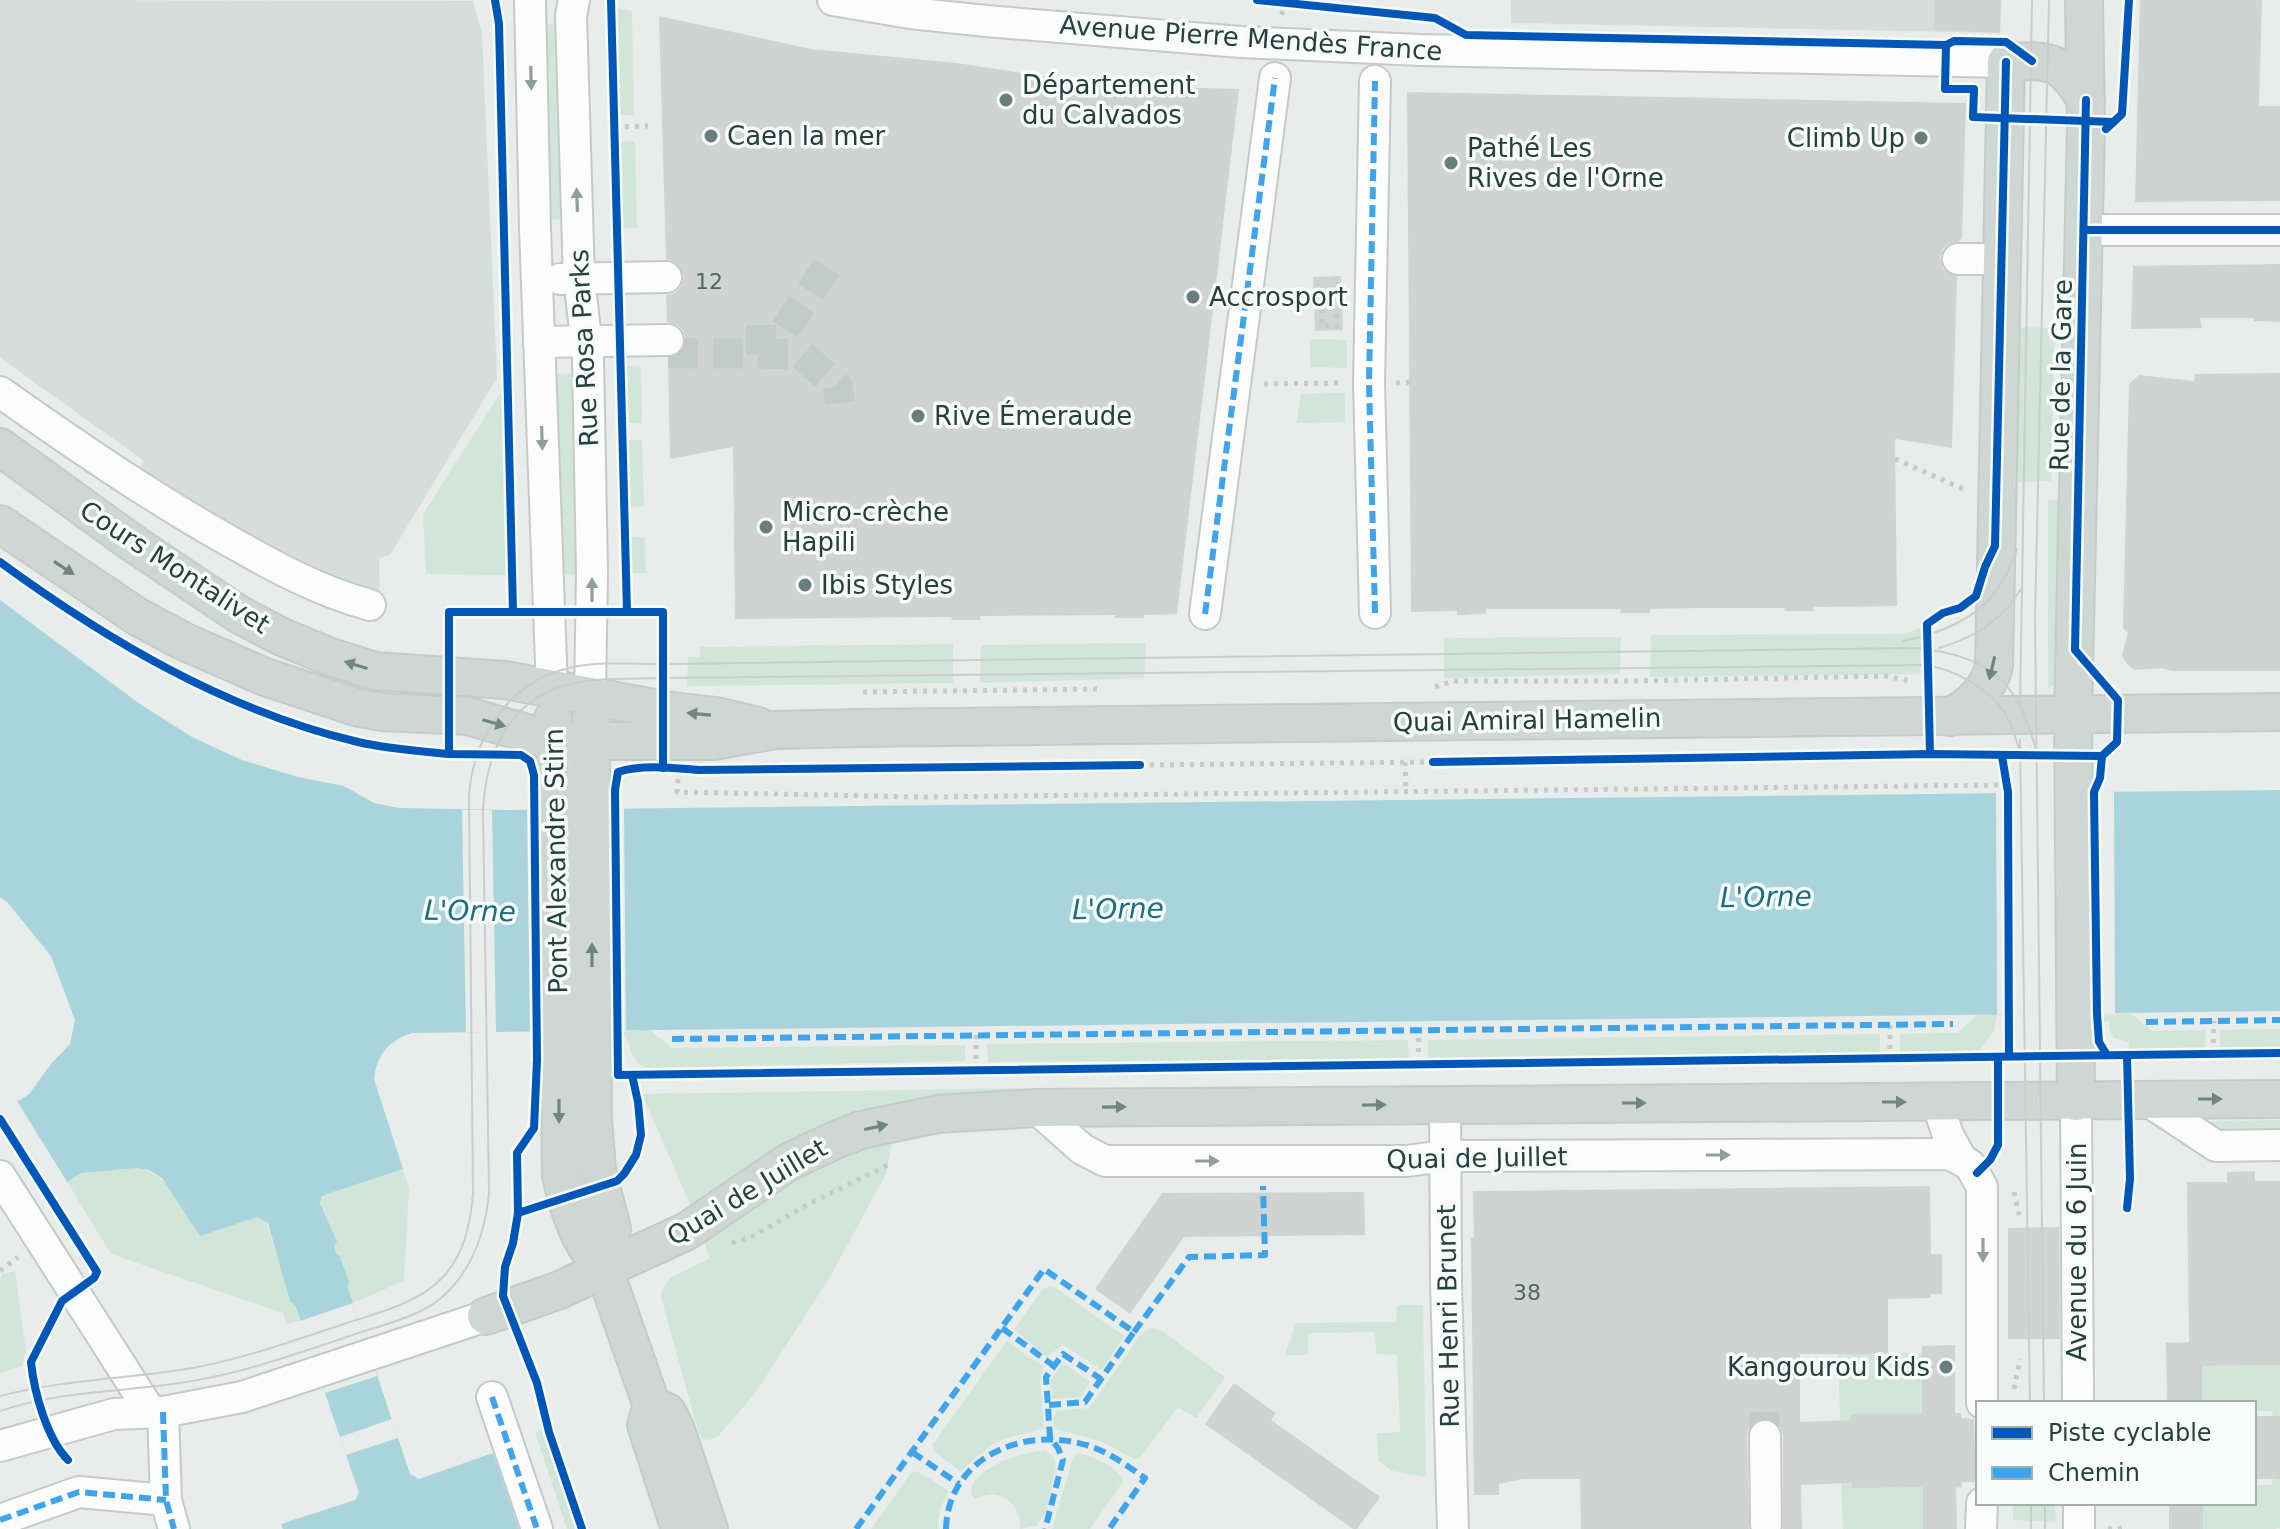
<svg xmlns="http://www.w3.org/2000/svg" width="2280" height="1529" font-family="'DejaVu Sans',sans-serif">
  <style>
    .built { fill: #d6dedb }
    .green { fill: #d1e6d8 }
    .water { fill: #a9d4db }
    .pier { fill: #e8edeb }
    .building { fill: #cfd4d2 }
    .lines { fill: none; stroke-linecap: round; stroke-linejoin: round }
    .minor-tunnel { stroke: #c1cbc8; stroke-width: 30; stroke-dasharray: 30 15; stroke-linecap: butt }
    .minor-casing { stroke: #c5cac8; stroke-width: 34 }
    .major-casing { stroke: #c3ccc9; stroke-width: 40 }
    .path { stroke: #c3ccca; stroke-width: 5; stroke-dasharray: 4 6; stroke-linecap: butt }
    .minor { stroke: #fcfcfc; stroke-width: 30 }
    .major { stroke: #cfd7d5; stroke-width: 36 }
    .tram { stroke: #c9cdcc; stroke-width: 2 }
    .quiet { stroke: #3ea4ec; stroke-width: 6; stroke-dasharray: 12 6; stroke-linecap: butt }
    .cycleway-casing { stroke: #f7fbf9; stroke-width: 13 }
    .cycleway { stroke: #0057b8; stroke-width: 8 }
    .oneway { fill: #909f9b }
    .oneway2 { fill: #718580 }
    .poi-dot { fill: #697e78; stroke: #f7fbf9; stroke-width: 3 }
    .labels { text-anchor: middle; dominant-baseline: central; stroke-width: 7; stroke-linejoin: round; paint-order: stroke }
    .number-label { font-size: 22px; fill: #506761 }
    .street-label { font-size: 26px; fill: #24423a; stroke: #f7fbf9 }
    .poi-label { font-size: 26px; fill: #24423a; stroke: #f7fbf9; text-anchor: start }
    .water-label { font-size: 28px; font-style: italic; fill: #1c6f80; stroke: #f7fbf9 }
  </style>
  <rect width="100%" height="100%" fill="#e8edeb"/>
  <!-- built -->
  <g class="built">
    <path d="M0,0L473,1L482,33L497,378L390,555L379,558L380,616L126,488L144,461L0,358Z"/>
    <path d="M1511,0H2001L2000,33L1511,23Z"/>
  </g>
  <!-- green -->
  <g class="green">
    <path d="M614,7L632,11L634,115H616Z"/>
    <path d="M540,24H559L564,220L542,219Z"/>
    <path d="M635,141L637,228H621L616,142Z"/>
    <path d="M2008,327L2055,328L2051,481L2004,483Z"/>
    <path d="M1310,339L1347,340V368L1310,367Z"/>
    <path d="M623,366H641L642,423H625Z"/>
    <path d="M557,374H580L584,574L561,575Z"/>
    <path d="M503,389L506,575L426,574L423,514Z"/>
    <path d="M1345,393V422L1296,423L1301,394Z"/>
    <path d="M625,440H642L644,506L627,507Z"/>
    <path d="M2062,499L2055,684L2048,689V500Z"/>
    <path d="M628,537H645L646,573H629Z"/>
    <path d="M1921,628L1920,674L1650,677L1651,635L1903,634Z"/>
    <path d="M1621,637L1620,674L1444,678V638Z"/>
    <path d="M1146,643L1144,678L980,683L981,645Z"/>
    <path d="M953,644V683L687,686L688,657H700V647Z"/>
    <path d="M2130,1013L2153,1031L2206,1030L2205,1049H2129V1042L2114,1038L2109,1029V1021H2103L2105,1014Z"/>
    <path d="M1978,1014H1997L1994,1031L1980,1050L1900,1053V1034L1958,1033Z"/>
    <path d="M649,1029L672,1048L965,1045V1061L648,1068C628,1062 633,1046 623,1032Z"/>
    <path d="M2280,1029V1048H2220V1030Z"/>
    <path d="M1880,1034V1054L1428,1059V1040Z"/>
    <path d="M1408,1040L1409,1059L988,1062L987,1044Z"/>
    <path d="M1029,1088V1097L943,1101L692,1209L642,1094Z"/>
    <path d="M2280,1120V1129L2215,1130L2209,1126L2212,1121Z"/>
    <path d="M892,1143L886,1174L830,1277L754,1395L719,1435L711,1440L703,1439L698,1431L661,1297L662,1290L670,1278L710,1258L702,1238C738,1223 766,1195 800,1174C828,1157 860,1147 892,1143Z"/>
    <path d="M137,1168C171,1174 184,1209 200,1236L257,1217L265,1219L300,1321L286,1324L283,1313L111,1254L67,1182L81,1173Z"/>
    <path d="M403,1169L409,1189L404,1281L353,1303L334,1246V1237L320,1201L327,1194Z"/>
    <path d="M15,1271L26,1351L22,1366L0,1373V1279L2,1274Z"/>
    <path d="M1049,1287L1056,1288L1124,1336L1102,1370L1063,1345L1047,1357L1014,1329L1043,1289Z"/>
    <path d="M1397,1305H1423L1426,1477L1392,1471L1378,1460L1377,1433L1400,1432L1397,1355L1376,1354L1375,1332L1308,1333V1355H1285L1296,1323L1396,1322Z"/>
    <path d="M1151,1328L1162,1331L1225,1377L1196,1418L1178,1407L1140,1458L1135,1460L1101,1441L1055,1429L1053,1420L1056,1411L1089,1408L1142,1333Z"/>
    <path d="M1007,1341L1044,1367L1040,1380L1044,1428L1004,1439L991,1445L960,1471L935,1452L933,1444Z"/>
    <path d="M1932,1352L1922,1369V1419L1852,1414L1851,1420H1840L1838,1354Z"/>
    <path d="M1063,1363L1090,1382L1080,1397L1052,1399L1051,1380Z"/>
    <path d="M2280,1365V1416H2273L2272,1411H2254V1403H2202V1366Z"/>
    <path d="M542,1430L576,1529H567L535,1432Z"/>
    <path d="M1045,1450L1054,1458L1056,1467L1046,1513L1036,1526L1020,1529C1021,1502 999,1487 975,1499L971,1494L972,1484C991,1460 1017,1455 1045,1450Z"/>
    <path d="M1079,1453C1095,1458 1118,1466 1123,1482L1090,1529H1052L1074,1455Z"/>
    <path d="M917,1471L949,1491L939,1511L938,1529H871L911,1473Z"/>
    <path d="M2273,1479H2280V1527L2275,1529H2203V1503H2254V1485H2272Z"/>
    <path d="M1841,1483H1852L1853,1488L1923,1483V1529H1843Z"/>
    <path d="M2013,1503H2055L2056,1522L2013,1520Z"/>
  </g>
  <!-- water -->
  <path class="water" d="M0,600L140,704L192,737L242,760L298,777L344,786L374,803L399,808L506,810L2280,790V1011L412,1033C389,1040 377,1055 374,1079L403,1169L327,1194L322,1197L320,1203L337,1242L334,1246L336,1253L342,1257L340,1258L349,1281L348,1288L410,1474L419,1479L493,1453L519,1529H283L281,1524L355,1500L359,1493L295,1305L290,1301L268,1223L257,1217L200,1236L162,1178L149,1170L137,1168L81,1173L0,1226V1113L29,1094L51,1064L70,1044L75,1020L51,956L8,903L0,897Z"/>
  <!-- pier -->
  <g class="pier">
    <path d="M1996,792H2114L2115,1014H1997Z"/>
    <path d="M624,808L626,1032L530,1033L527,810Z"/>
    <path d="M462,810H492L496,1032H466Z"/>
    <path d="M17,1101L69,1185L0,1230V1111Z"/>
    <path d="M353,1303L377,1376L325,1393L300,1321Z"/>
    <path d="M392,1419L398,1438L346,1455L340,1437Z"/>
  </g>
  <!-- building -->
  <g class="building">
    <path d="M1934,0H2001L2000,33L1934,30Z"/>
    <path d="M2140,0H2262L2259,106H2280V201L2135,202Z"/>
    <path d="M659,16L811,49L957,63L1101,85L1239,89L1177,614L1144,615V618H1115V615L980,616L981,620H951L952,617L735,619L733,447L670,459L668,358L677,356L683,349L686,339L683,330L677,325L667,322L666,295L675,293L681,286L684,276L675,262L666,259Z"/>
    <path d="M1407,92L1966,103L1962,237L1960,241L1948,244L1943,249L1940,258L1943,269L1957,277L1952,448L1895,439L1897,606L1813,607L1814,611H1784L1785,608H1697L1650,609V613H1620L1621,609H1486V614L1457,615V611L1411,612Z"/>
    <path d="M2280,264V322L2254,321V318H2200L2202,328L2131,329L2133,266Z"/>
    <path d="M1341,276L1343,330L1315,331L1313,277Z"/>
    <path d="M2280,373V671H2172L2161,668L2134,670L2126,663L2122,655L2128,633L2123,628L2129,384L2139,375L2194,381L2195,374Z"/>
    <path d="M2255,1171V1181H2280V1365L2202,1366V1403H2167L2166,1343L2189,1342L2187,1182H2227V1172Z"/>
    <path d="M1930,1186L1931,1254H1942V1294H1931V1298L1888,1299V1354H1800V1422L1851,1420V1414H1922V1346L1955,1345V1413H1961V1418L1974,1419L1975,1450V1482H1962L1961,1488L1956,1487L1957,1529H1923V1487L1852,1488V1483L1801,1485L1802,1529H1783V1435L1780,1426L1773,1420L1766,1418L1755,1421L1749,1428L1747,1435L1749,1529H1581L1580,1479H1522L1499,1484V1495H1474L1471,1238H1474L1473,1191Z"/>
    <path d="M1364,1192L1365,1235L1184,1237L1130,1314L1095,1289L1162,1193Z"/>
    <path d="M2059,1227L2060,1339H2008V1228Z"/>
    <path d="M1234,1383L1276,1413L1271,1420L1380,1497L1357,1529H1353L1205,1424Z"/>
    <rect x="2254" y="1416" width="26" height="63"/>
    <rect x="2169" y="1503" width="34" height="26"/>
  </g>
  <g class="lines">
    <!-- minor-tunnel -->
    <g class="minor-tunnel">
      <path d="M746,340H778L827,267"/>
      <path d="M668,353L801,354L838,387L840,403"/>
      <path d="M1764,1412L1765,1436"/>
    </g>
    <!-- minor casing -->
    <g class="minor-casing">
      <g id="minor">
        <path d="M530,0L535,228L552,690"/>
        <path d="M574,0L571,16L579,278L588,357L592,573L590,696"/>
        <path d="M833,0L910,13L986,21L1241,42L1420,50L2006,62"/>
        <path d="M2084,230H2280"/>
        <path d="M1958,259H2002"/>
        <path d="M560,279L666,277"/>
        <path d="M539,342L668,340"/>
        <path d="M0,392C75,445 151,497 231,542C275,567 321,592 370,605"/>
        <path d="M1375,613L1369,383L1375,81"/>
        <path d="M1205,614L1275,78"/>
        <path d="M2145,1099L2216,1146L2280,1145"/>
        <path d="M1937,1102L1948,1135L1960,1157"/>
        <path d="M2076,1102L2078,1403"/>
        <path d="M1445,1104L1446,1282L1453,1529"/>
        <path d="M1036,1108L1082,1149L1105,1161H1406L1446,1156L1950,1154L1970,1165L1982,1187V1403"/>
        <path d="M0,1176L150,1411"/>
        <path d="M492,1397L537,1529"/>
        <path d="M163,1412L166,1500L174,1529"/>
        <path d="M1765,1436L1766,1524"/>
        <path d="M0,1446L114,1414L163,1412L242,1397L486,1316"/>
        <path d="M2079,1503V1529"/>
        <path d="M0,1520L79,1492L166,1500"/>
        <path d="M1981,1529L1982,1503"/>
      </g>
    </g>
    <!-- major casing -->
    <g class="major-casing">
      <g id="major">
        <path d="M0,447L134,544L240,615L282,637L328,656L375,671L505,680L664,710L716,716L758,726"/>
        <path d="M0,524L138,617L183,641L265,677L359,708L383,712L468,716L554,741H714L775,730L858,728L2280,712"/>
        <path d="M1950,717C1970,706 1989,689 1994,666L2006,62C2051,60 2061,59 2086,100"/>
        <path d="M591,718L593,1120L597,1170L612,1229L604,1269"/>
        <path d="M553,719L557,809L561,1175C568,1209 579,1244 604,1269L652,1406"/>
        <path d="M2076,1102L2073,716L2086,127L2084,0"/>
        <path d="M486,1316L557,1291L687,1231L787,1163L835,1140L861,1130L938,1114L1036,1108L2280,1099"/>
        <path d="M652,1406L667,1412L676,1430L709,1529"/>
        <path d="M652,1406L646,1425L680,1529"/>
      </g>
    </g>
    <!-- path -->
    <g class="path">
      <path d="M1282,15L1283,0"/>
      <path d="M615,127L648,126"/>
      <path d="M1274,296L1322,297V326H1337L1336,310"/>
      <path d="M1396,383L1411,382"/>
      <path d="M1264,384L1342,383"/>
      <path d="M1895,459L1963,489"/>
      <path d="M1435,687L1453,681H1636L1885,676L1911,681"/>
      <path d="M863,692L1101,689"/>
      <path d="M1405,762L1406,792"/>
      <path d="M1140,765L1433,762"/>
      <path d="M678,779L677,792L922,797L2001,785"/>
      <path d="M1890,1025V1056"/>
      <path d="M976,1035V1068"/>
      <path d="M2213,1053L2214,1021"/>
      <path d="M1418,1062L1419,1030"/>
      <path d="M2014,1192L2019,1215"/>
      <path d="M732,1243L753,1236L805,1206L890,1164"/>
      <path d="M0,1271L18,1257"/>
      <path d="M2014,1389L2020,1359"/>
      <path d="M2108,1529L2127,1528"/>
    </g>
    <!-- minor -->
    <use href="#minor" class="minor"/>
    <!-- major -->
    <use href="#major" class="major"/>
    <!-- tram -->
    <g class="tram">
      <path d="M1903,641C1960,629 1998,608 2017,549"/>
      <path d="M1939,648C1975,637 2001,622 2021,589"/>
      <path d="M2020,704L2032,0"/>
      <path d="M2020,740L2030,1403"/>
      <path d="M0,1396C66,1379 127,1379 193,1368C247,1358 298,1339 350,1322C381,1312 420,1302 443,1277C464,1255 471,1222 473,1193L469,796C473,737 509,682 569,668C599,661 633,664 663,664L1920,648C1991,657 2018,682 2036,750"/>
      <path d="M2044,1403L2035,618L2049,0"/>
      <path d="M0,1411C58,1391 120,1392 180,1383C237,1375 290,1356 344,1338C369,1329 395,1323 419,1312C465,1290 485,1240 489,1192L483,810C486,753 509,698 571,684C600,677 633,679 663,678L1925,665C1954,669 1989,688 2005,713C2012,724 2015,737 2019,749"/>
      <path d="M2045,1503V1529"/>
      <path d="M2031,1529V1503"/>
    </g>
    <!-- quiet -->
    <g class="quiet">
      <path d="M1375,613L1369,383L1375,81"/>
      <path d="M1205,614L1275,78"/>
      <path d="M2146,1022L2280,1020"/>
      <path d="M672,1039L1953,1024"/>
      <path d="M1002,1328L1054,1366"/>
      <path d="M1134,1332L1189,1257L1265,1255L1263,1186"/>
      <path d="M492,1397L537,1529"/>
      <path d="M1049,1405L1085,1402L1101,1379"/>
      <path d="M163,1412L166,1500L174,1529"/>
      <path d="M912,1452L959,1484"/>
      <path d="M0,1520L79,1492L166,1500"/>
      <path d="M856,1529L1044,1269L1134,1332L1101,1379L1063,1354L1046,1377L1050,1438L1058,1448L1063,1460L1045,1529"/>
      <path d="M946,1529C948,1457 1024,1426 1086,1445C1108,1451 1127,1466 1145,1478L1109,1529"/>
    </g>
    <!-- cycleway casing -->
    <g class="cycleway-casing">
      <g id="cycleway">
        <path d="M495,0L499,24L513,612"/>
        <path d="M611,0L627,612"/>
        <path d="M1257,0L1435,18L1466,35L1946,45L1954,41L2006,42L2032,61"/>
        <path d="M1946,45L1945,89H1974L1973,117L2113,122"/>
        <path d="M2086,100L2075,650L2118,700L2117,742L2102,756L2100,778L2094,792L2097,1014L2099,1042L2107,1055"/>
        <path d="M2106,129L2122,114L2129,0"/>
        <path d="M2084,230H2280"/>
        <path d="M0,562C108,641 227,711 358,742C388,749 419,751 449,754"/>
        <path d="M1930,754L1927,624L1943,613L1960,608L1976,596L1985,567L1995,546L2006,62"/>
        <path d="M2002,756L2008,792L2009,1056"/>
        <path d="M1433,762L1930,754L2102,756"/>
        <path d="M1140,765L699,770C674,768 642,764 618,772L615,790L618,1075L2280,1053"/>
        <path d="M0,1119L97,1272L94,1278L62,1301L31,1362C34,1392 47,1439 68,1460"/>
        <path d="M1977,1173L1990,1160L1998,1145V1057"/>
        <path d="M2127,1208L2130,1179L2127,1055"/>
        <path d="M518,1213L517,1153L534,1128L537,1060L534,775L530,761L521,755L449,754V612H663V768"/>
        <path d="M582,1529L549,1432L537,1383L503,1296L505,1267L513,1243L518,1213L617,1181L624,1174L636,1155L641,1135L638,1102L632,1075"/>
      </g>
    </g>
    <!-- cycleway -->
    <use href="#cycleway" class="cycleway"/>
  </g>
  <!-- one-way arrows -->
  <defs><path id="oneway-solid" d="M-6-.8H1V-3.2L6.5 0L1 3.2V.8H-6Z" transform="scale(2)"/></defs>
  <g class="oneway">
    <use href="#oneway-solid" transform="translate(531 78) rotate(89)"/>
    <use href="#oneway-solid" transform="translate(577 200) rotate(-92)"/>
    <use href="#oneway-solid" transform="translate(542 438) rotate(88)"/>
    <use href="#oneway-solid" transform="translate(592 590) rotate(-90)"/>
    <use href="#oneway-solid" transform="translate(1718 1155)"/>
    <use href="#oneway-solid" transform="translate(1207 1161)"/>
    <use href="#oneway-solid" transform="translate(1983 1250) rotate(90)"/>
  </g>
  <g class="oneway2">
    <use href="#oneway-solid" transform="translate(64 568) rotate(33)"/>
    <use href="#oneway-solid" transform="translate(356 665) rotate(-163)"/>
    <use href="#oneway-solid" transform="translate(1992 668) rotate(103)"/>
    <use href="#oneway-solid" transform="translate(699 714) rotate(-175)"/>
    <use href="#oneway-solid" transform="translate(494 723) rotate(16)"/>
    <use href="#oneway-solid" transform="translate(592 955) rotate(-90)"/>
    <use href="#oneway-solid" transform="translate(2210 1099)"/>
    <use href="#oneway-solid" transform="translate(1894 1102)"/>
    <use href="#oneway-solid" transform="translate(1634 1103)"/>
    <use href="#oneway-solid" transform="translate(1374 1105) rotate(-1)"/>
    <use href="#oneway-solid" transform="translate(1114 1107) rotate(-1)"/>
    <use href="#oneway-solid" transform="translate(559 1111) rotate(90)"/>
    <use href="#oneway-solid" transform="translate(876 1127) rotate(-12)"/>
  </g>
  <!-- markers -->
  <g class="poi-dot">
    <circle cx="1006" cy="100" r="8"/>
    <circle cx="711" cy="136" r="8"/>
    <circle cx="1921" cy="138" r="8"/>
    <circle cx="1451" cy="163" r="8"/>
    <circle cx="1193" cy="297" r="8"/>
    <circle cx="918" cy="416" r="8"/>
    <circle cx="766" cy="527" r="8"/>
    <circle cx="805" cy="585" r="8"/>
    <circle cx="1946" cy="1367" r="8"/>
  </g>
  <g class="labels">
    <!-- number labels -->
    <g class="number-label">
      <text x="709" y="281">12</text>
      <text x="1527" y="1292">38</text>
    </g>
    <!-- street labels -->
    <g class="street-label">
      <text transform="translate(1251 38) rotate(4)">Avenue Pierre Mendès France</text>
      <text transform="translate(584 348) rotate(-93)">Rue Rosa Parks</text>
      <text transform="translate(2061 375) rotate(-89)">Rue de la Gare</text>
      <text transform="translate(175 567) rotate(33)">Cours Montalivet</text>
      <text transform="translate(1527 720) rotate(-1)">Quai Amiral Hamelin</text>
      <text transform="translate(556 861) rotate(-91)">Pont Alexandre Stirn</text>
      <text transform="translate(1477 1158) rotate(-1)">Quai de Juillet</text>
      <text transform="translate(747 1192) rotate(-31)">Quai de Juillet</text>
      <text transform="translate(2077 1252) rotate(-90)">Avenue du 6 Juin</text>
      <text transform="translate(1448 1316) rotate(-91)">Rue Henri Brunet</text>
    </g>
    <!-- poi labels -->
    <g class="poi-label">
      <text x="1022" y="85">Département<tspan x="1022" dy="30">du Calvados</tspan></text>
      <text x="727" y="136">Caen la mer</text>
      <text x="1905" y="138" text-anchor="end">Climb Up</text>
      <text x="1467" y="148">Pathé Les<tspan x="1467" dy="30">Rives de l'Orne</tspan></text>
      <text x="1209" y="297">Accrosport</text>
      <text x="934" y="416">Rive Émeraude</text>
      <text x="782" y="512">Micro-crèche<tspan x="782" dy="30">Hapili</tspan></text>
      <text x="821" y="585">Ibis Styles</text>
      <text x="1930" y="1367" text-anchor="end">Kangourou Kids</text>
    </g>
    <!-- water labels -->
    <g class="water-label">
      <text transform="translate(1766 897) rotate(-1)">L'Orne</text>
      <text transform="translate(1118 909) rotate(-1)">L'Orne</text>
      <text transform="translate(470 911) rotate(1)">L'Orne</text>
    </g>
  </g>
  <!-- legend -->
  <rect x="1976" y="1401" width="280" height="104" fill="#f7fbf9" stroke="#a3b1ad" stroke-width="2"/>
  <rect x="1992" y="1427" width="40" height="12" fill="#0057b8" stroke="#a3b1ad" stroke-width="2"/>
  <text x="2048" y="1441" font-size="24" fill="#24423a">Piste cyclable</text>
  <rect x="1992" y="1467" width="40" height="12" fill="#3ea4ec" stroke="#a3b1ad" stroke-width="2"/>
  <text x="2048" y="1481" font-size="24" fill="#24423a">Chemin</text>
</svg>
